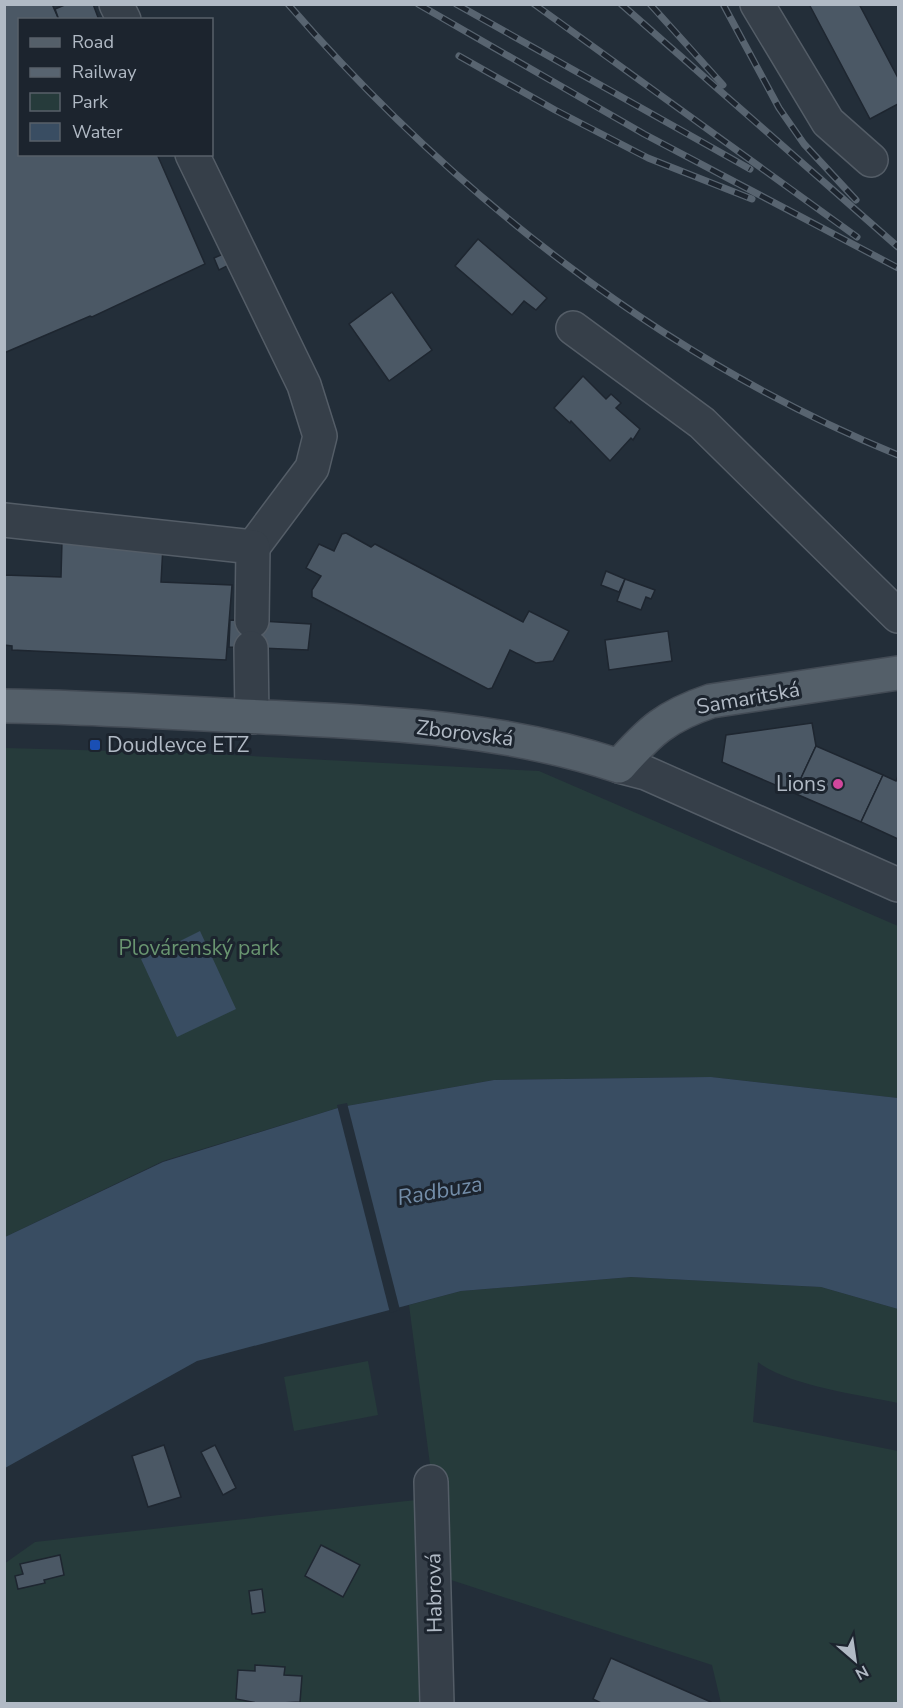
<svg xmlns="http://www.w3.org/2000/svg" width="903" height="1708" font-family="'Nunito Sans',sans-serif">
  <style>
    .green { fill: #263b3b }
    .water { fill: #394d62 }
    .pier { fill: #232e39 }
    .building { fill: #4b5865; stroke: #1e2630; stroke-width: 1.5 }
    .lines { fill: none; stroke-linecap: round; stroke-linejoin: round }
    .minor-casing { stroke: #545d67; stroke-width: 36 }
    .major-casing { stroke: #434b55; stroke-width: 36 }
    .minor { stroke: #363f49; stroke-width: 33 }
    .major { stroke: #545f69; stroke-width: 33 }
    .rail-casing { stroke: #586470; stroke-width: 7 }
    .rail { stroke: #1c242e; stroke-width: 4.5; stroke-dasharray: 14; stroke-linecap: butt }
    .transit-dot { fill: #1a4fb4; stroke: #1c242e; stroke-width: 2 }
    .hotel-dot { fill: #d1479c; stroke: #1c242e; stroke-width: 2 }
    .labels { text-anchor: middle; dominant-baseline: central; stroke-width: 6; stroke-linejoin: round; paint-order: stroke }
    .street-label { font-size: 21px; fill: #b1bac5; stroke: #1c242e }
    .poi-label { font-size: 21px; fill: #b1bac5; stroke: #1c242e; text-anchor: start }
    .park-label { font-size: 21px; fill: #699570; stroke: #1c242e }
    .water-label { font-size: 22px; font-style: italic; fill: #738da8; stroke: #1c242e }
  </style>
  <rect width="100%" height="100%" fill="#232e39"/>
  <!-- green -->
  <g class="green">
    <path d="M5,748L191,753L539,771L898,926V1098L711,1077L494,1080L341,1107L163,1161L5,1237Z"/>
    <path d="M631,1277L821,1287L898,1309V1403C861,1395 786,1385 758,1362L753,1422L898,1451V1703H721L712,1665L445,1578L409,1305L461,1291Z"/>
    <path d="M368,1361L378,1415L294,1431L284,1377Z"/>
    <path d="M416,1500L427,1703H5L4,1564L35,1542Z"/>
  </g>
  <!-- water -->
  <g class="water">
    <path d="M200,931L236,1009L177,1037L141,959L161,950L165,956L171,953L169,949L174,947L176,951L182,948L180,941Z"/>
    <path d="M711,1077L898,1098V1309L821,1287L631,1277L461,1291L197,1361L5,1468V1237L163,1162L341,1107L494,1080Z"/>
  </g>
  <!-- pier -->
  <path class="pier" d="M347,1103L400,1310L390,1313L337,1105Z"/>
  <!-- building -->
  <g class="building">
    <path d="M4,4H52L59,20H20V154H157L205,264L92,317L90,316L4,353Z"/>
    <path d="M67,4H93L99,20H59L55,9Z"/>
    <path d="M809,4H859L898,78V104L870,119Z"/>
    <path d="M478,239L547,298L536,310L524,301L512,315L455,266Z"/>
    <path d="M230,251L235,262L219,270L214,258Z"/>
    <path d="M392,292L432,350L389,381L349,324Z"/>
    <path d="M583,376L606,399L611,394L621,403L616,408L640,429L633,440L631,438L610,461L571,421L570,423L554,408Z"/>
    <path d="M346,533L371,547L375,544L523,622L529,611L569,631L553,661L536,663L510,650L492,688L488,689L312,597V590L321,576L306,568L319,544L334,551L342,534Z"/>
    <path d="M62,541L163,546L161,582L232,585L226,660L12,650V646L4,645V575L61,577Z"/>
    <path d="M606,571L625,579L619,592L601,585Z"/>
    <path d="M625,579L655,590L651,599L646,597L641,610L617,601Z"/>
    <path d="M230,620L261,621L260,648L229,647Z"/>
    <path d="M261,621L311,624L308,650L260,648Z"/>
    <path d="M668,631L672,661L609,670L605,640Z"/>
    <path d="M812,723L816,746L794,793L722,762L726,735Z"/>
    <path d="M816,746L883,775L861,822L794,793Z"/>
    <path d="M883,775L896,781L898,776V839L861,822Z"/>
    <path d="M164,1445L181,1497L148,1507L132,1456Z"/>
    <path d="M215,1445L236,1488L223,1495L201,1452Z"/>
    <path d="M321,1545L360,1565L343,1597L305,1576Z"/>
    <path d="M60,1555L64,1575L44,1580L45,1583L18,1589L15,1576L23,1574L20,1564Z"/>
    <path d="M262,1589L265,1612L252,1614L249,1591Z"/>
    <path d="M611,1658L711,1702V1704H603L593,1699Z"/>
    <path d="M255,1665L285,1667L284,1675L302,1676L300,1702L262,1704L236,1699L238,1670L255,1671Z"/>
  </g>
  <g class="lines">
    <!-- minor casing -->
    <g class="minor-casing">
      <g id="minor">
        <path d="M116,4L124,20"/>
        <path d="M757,4L828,122L871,160"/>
        <path d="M192,154L304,385L320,436L312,468L253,547"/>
        <path d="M573,328L702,423L898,616"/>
        <path d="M4,520L253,547L252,621"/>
        <path d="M251,648L252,717"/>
        <path d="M619,766L646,773L898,885"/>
        <path d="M431,1482L437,1704"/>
      </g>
    </g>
    <!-- major casing -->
    <g class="major-casing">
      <path id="major" d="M4,706C91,707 177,713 264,717C386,723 501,727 619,766C650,731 666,716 711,701L898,673"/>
    </g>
    <!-- minor -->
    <use href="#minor" class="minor"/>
    <!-- major -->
    <use href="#major" class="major"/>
    <!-- rail casing -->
    <g class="rail-casing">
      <g id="rail">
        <path d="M288,4C455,196 662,358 898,455"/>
        <path d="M418,4L644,134L898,268"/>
        <path d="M456,4L750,169"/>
        <path d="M534,4L857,237"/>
        <path d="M621,4L898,247"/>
        <path d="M650,4L723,85"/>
        <path d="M723,4L779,108L804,144L856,200"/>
        <path d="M459,56L555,110L648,158L752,199"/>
      </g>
    </g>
    <!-- rail -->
    <use href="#rail" class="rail"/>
  </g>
  <!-- markers -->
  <rect class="transit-dot" x="89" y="739" width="12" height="12" rx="3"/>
  <circle class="hotel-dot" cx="838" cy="784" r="6"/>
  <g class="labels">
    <!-- street labels -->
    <g class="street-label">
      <text transform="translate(748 698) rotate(-10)">Samaritská</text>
      <text transform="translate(465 733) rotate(7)">Zborovská</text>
      <text transform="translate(434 1593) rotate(-91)">Habrová</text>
    </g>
    <!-- poi labels -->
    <g class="poi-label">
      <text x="107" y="745">Doudlevce ETZ</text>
      <text x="826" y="784" text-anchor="end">Lions</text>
    </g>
    <!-- park labels -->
    <g class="park-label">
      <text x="199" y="948">Plovárenský park</text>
    </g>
    <!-- water labels -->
    <g class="water-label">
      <text transform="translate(440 1191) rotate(-10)">Radbuza</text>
    </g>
  </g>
  <!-- border -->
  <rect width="903" height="1708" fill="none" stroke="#b1bac5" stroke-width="12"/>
  <!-- legend -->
  <rect x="18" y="18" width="195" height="138" fill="#1c242e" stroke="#58606a" stroke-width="1.5"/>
  <rect x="30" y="38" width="30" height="9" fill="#545f69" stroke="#58606a" stroke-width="1.5"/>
  <text x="72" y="48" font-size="18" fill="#b1bac5">Road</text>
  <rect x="30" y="68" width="30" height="9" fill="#586470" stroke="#58606a" stroke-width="1.5"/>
  <text x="72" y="78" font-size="18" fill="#b1bac5">Railway</text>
  <rect x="30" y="93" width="30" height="18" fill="#263b3b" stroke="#58606a" stroke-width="1.5"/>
  <text x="72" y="108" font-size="18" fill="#b1bac5">Park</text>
  <rect x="30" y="123" width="30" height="18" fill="#394d62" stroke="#58606a" stroke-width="1.5"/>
  <text x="72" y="138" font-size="18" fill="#b1bac5">Water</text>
  <!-- north arrow -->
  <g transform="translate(855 1660) rotate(151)" stroke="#1c242e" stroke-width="4.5" paint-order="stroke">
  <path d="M0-4.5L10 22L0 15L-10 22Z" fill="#b1bac5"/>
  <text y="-9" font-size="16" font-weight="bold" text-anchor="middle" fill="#b1bac5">N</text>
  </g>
</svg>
